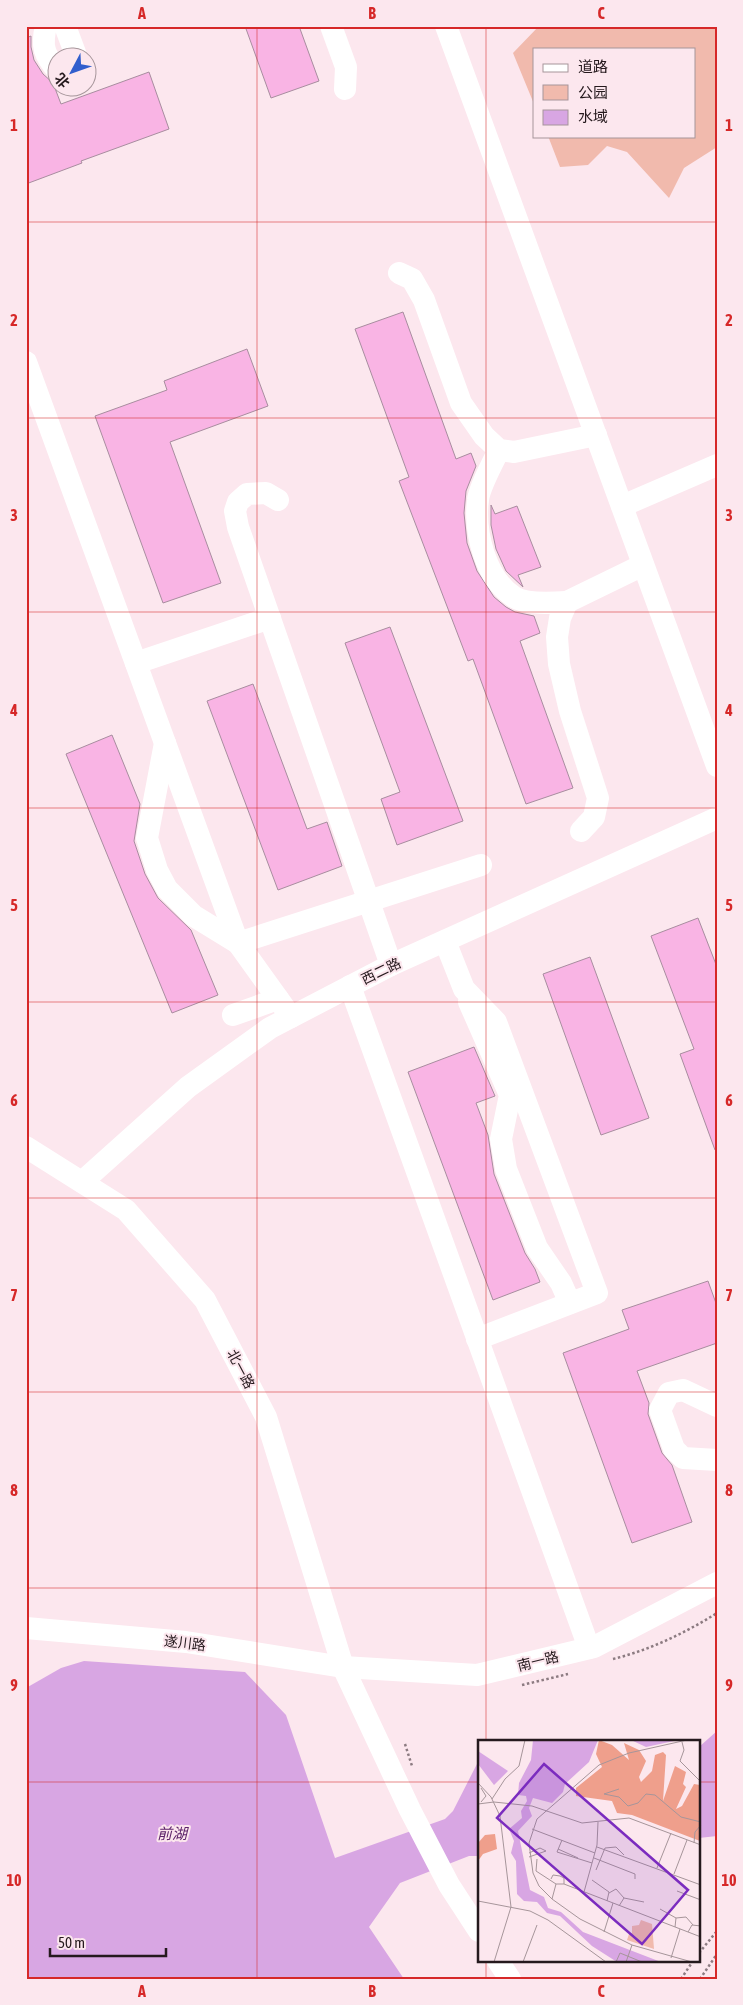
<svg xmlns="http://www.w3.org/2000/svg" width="743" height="2005" font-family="'Asap Condensed','Noto Sans SC',sans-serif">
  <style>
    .green { fill: #f1baad }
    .water { fill: #d8a6e3 }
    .building { fill: #f9b4e4; stroke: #a88d9f }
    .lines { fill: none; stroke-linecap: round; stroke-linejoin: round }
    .path { stroke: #8c7b81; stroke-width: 2.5; stroke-dasharray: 2.5 2.5; stroke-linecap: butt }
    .minor { stroke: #fff; stroke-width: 22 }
    .grid { fill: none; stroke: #d62828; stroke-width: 1; stroke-opacity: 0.55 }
    .labels { text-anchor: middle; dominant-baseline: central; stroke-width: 4; stroke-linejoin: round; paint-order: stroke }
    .street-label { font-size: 14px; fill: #25191d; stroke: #fce7ee }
    .water-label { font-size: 15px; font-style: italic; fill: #5d226a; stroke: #fce7ee }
    .inset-road { fill: none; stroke: #a6959a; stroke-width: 1 }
    .view { fill: #7b2cbf; fill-opacity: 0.15; stroke: #7b2cbf; stroke-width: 2.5 }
    .inset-edge { fill: none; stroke: #25191d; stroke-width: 2.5 }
    .neatline { fill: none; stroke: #d62828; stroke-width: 2 }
    .grid-label { font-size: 16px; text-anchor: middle; font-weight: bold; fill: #d62828 }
  </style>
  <rect width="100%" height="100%" fill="#fce7ee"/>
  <!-- green -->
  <path class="green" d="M539,26H717V147L684,168L669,198L627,152L607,146L588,165L560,167L548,136H694V49H534V104L513,53Z"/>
  <!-- water -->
  <g class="water">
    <path d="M84,1661L245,1672L286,1715L335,1858L445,1819L453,1811L479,1760V1856H469L400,1883L369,1927L404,1979H26V1688L61,1668Z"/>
    <path d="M717,1731V1836L699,1838V1747Z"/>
  </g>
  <!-- building -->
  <g class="building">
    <path d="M245,26H299L319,81L271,98Z"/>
    <path d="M31,36V47L34,60L43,74L53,83L61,104L149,72L169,129L81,161L82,163L26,184V38Z"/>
    <path d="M403,312L456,459L471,453L476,466L466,491L464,513L467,543L477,571L494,597L506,607L515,612L534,616L540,633L520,641L573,788L526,804L473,659L468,661L399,481L409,477L355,329Z"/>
    <path d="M247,349L268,406L170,442L221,583L163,603L95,416L167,390L164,381Z"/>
    <path d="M491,505L495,514L517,506L541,567L518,575L523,587L506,571L496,549L491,525Z"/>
    <path d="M390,627L463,821L397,845L381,799L400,792L345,643Z"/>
    <path d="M253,684L307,829L327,822L342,866L278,890L207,701Z"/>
    <path d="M112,735L140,804L134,841L145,874L158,898L191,930L218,995L172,1013L66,754Z"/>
    <path d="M698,918L717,967V1150H715L680,1054L694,1049L651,936Z"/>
    <path d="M590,957L649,1118L601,1135L543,974Z"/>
    <path d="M474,1047L495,1096L476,1103L488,1135L494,1174L525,1253L535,1269L540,1282L493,1300L408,1072Z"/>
    <path d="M708,1281L717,1306V1343L637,1371L649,1403L648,1414L662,1453L672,1465L692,1522L632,1543L563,1353L629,1329L622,1310Z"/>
  </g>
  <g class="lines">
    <!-- path -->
    <g class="path">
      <path d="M613,1659C650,1650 685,1633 717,1613"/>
      <path d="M522,1685L568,1674"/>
      <path d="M405,1744L412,1766"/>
      <path d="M699,1953L717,1931"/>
      <path d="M681,1979L693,1961"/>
      <path d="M700,1979L717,1954"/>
    </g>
    <!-- minor -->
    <g class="minor">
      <path d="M46,26C41,46 44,55 58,71"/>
      <path d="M65,26L77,58"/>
      <path d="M331,26L346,67L345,89"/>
      <path d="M446,26L717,766"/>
      <path d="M399,273L412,279L424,300L461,403L484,436L499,450L514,452L596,435"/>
      <path d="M26,362L238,943L291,1017"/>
      <path d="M499,450C493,462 479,488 478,500C474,532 485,578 514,597C526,605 553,603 567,602"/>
      <path d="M278,500L266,493L247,494L238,502L235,511L238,527L391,965"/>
      <path d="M622,506L717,465"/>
      <path d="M136,663L270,618"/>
      <path d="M165,743L147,838L157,870L167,889L194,916L238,943L481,865"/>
      <path d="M581,831L594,817L598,798L570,711L559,664L557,637L560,618L567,602L643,565"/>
      <path d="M445,941L464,989L496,1022L597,1293L477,1339"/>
      <path d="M350,986L589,1648"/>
      <path d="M469,1002L510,1095L501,1139L506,1169L537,1248L561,1283L570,1303"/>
      <path d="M233,1015L278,999"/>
      <path d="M26,1147L126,1210L205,1300L266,1417L343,1667L410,1810L449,1885L479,1931"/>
      <path d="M82,1182L188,1087L270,1028L391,965L717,818"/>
      <path d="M717,1406L683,1390L669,1393L660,1410L674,1449L683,1458L717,1460"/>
      <path d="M26,1628L186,1642L343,1667L477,1675L594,1647L717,1583"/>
      <path d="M498,1961L510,1979"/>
    </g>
  </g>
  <!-- grid -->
  <path class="grid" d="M257,26V1979M486,26V1741M26,222H717M26,418H717M26,612H717M26,808H717M26,1002H717M26,1198H717M26,1392H717M26,1588H717M26,1782H479M699,1782H717M486,1961V1979"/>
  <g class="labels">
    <!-- street labels -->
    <g class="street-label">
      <text transform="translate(381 971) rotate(-26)">西二路</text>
      <text transform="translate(241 1369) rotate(62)">北一路</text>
      <text transform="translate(185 1643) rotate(7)">遂川路</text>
      <text transform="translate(538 1661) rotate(-14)">南一路</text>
    </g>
    <!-- water labels -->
    <g class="water-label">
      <text x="172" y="1833">前湖</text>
    </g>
  </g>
  <!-- overview -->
  <g transform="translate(478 1740)">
    <rect width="222" height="222" fill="#fce7ee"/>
    <path d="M163,180L174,184L176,209L149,200L151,194L154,193V186L161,185Z" fill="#f1baad"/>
    <path d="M121,0L134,5L151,20L146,3L161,10L168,21L161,37L163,42L174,31L177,15L185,12L188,15L185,61L197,26L208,32L205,44L208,47L198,69L204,66L216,44L222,45V101L154,75L139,73L134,61L98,56V48L124,27L118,14ZM17,94L19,109L5,114L0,121V103L7,95Z" fill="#ef9f8c"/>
    <path d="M55,0H120L111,22L87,44L85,52L74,63L55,58L51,68L54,76L40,91L52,150L66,157L70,168L83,172L105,192L183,222H139L114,206L82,176L69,173L59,162L46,161L39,154L38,121L33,113L36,101L31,89L44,78L43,71L49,61L48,56L40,55L41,43L53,20ZM153,0H196V1L168,7ZM0,11L30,31L16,45L0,24Z" fill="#d8a6e3"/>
    <path class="inset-road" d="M209,0L151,13L121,25L59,79L51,103L55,133L61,146L74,159L102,179L154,205L214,222M204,2L206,10L202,21L223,42M0,43L13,57L22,76L33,167L16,222M141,49L126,54L141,57L150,66L160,63L168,54L177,55L203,77L223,82M14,59L27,39L41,26L47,0M3,62L8,56L3,48M16,62L54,66L104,83L151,78L223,105M0,64L16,62M54,89L117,113M84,100L79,112L114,123M216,103L217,92L223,85M119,107L223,145M80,109L100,118M51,113L62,108L68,111L51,117M116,118L157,134V139M59,119L58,131L78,144H86L223,197M179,128L193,93M118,130L127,108L138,107L146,115M196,134L209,100M73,139L75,135L82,136L86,138V144M114,140L131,152L129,161M199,151L223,160M106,152L119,105L120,82M131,153L138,149L146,158M74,159L78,144M0,161L52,171L70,180L128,222M141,166L146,158L166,162M182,169L198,178L197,187M198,178L208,177L215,185M126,192L135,163M210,192L214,185L223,186M193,218L202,189M45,222L59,185M138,222L142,213L164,222M148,222L154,205"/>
    <path class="view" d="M66,24L210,150L164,204L19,78Z"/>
    <rect width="222" height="222" class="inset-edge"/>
  </g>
  <!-- border -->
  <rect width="743" height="2005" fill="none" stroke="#fce7ee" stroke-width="55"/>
  <!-- legend -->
  <rect x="533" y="48" width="162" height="90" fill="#fce7ee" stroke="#a6959a"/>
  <rect x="543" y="64" width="25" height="8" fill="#ffffff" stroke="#a6959a"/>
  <text x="578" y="72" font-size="15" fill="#25191d">道路</text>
  <rect x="543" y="85" width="25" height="15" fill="#f1baad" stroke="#a6959a"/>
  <text x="578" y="98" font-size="15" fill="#25191d">公园</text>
  <rect x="543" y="110" width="25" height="15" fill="#d8a6e3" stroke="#a6959a"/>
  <text x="578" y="122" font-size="15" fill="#25191d">水域</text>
  <!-- north arrow -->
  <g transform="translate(72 72) rotate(229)"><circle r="24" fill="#fce7ee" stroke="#a6959a"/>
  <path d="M0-4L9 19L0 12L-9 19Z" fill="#315ecd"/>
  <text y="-8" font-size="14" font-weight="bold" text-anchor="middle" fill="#25191d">北</text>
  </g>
  <!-- scale -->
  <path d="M50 1948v8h116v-8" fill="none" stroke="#25191d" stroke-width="2.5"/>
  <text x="58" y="1948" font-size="15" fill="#25191d" stroke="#fce7ee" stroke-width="4" paint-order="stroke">50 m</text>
  <rect x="28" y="28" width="688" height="1950" class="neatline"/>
  <g class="grid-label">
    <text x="142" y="19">A</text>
    <text x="372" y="19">B</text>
    <text x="601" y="19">C</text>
    <text x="14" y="131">1</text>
    <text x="729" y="131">1</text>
    <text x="14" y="326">2</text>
    <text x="729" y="326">2</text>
    <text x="14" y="521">3</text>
    <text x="729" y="521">3</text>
    <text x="14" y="716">4</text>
    <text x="729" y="716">4</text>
    <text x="14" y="911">5</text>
    <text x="729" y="911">5</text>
    <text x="14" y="1106">6</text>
    <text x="729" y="1106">6</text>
    <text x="14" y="1301">7</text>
    <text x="729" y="1301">7</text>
    <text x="14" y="1496">8</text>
    <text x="729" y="1496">8</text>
    <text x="14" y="1691">9</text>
    <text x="729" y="1691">9</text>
    <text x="14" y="1886">10</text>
    <text x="729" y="1886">10</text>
    <text x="142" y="1997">A</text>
    <text x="372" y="1997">B</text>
    <text x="601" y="1997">C</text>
  </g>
</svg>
